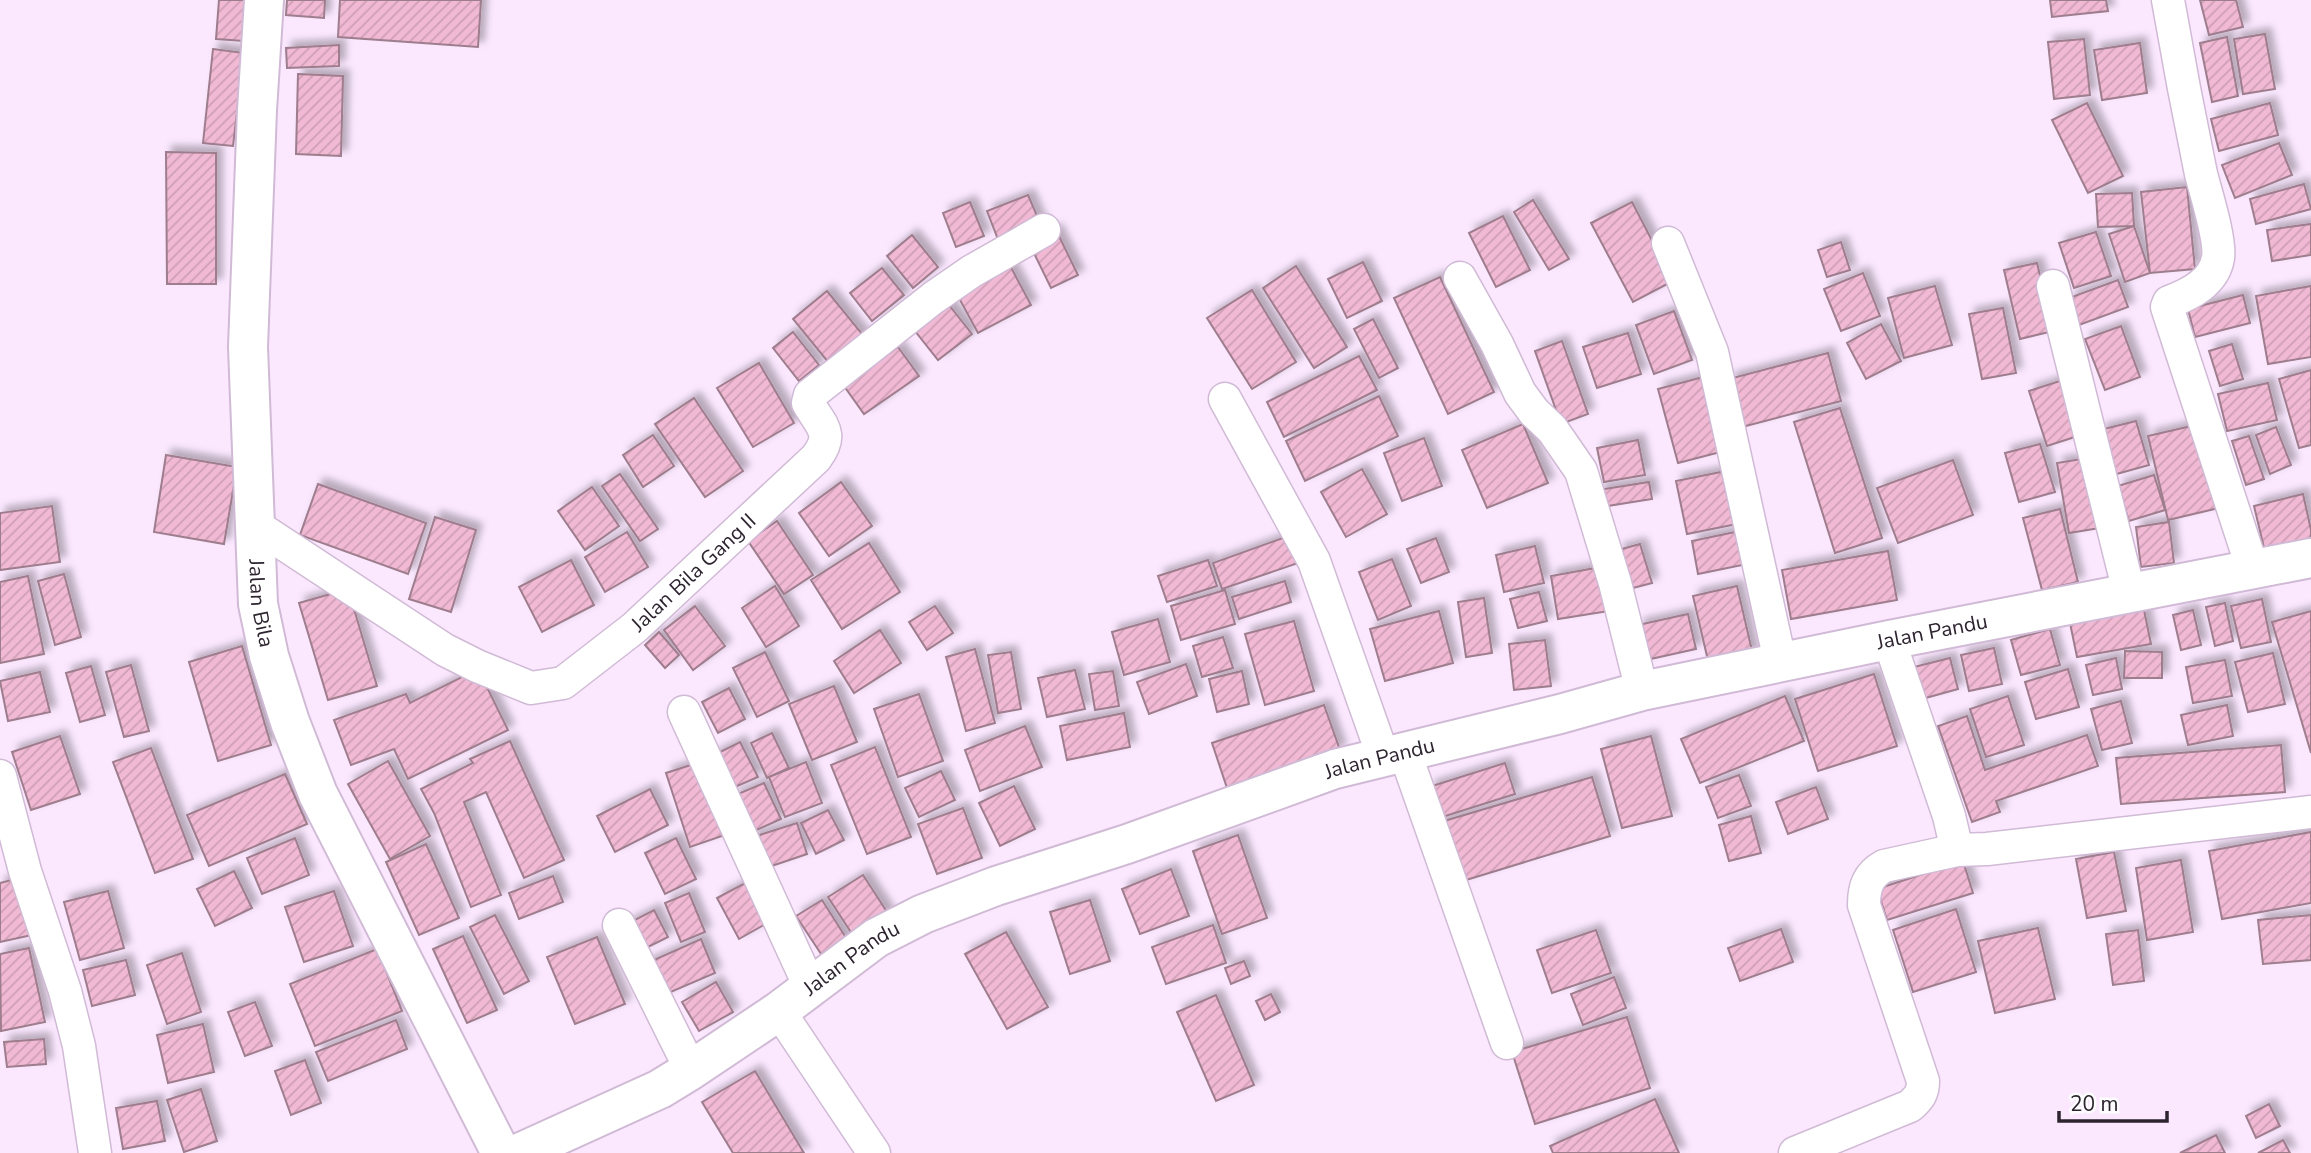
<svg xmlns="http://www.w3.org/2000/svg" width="2311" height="1153" font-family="'Nunito Sans',sans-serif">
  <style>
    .building { fill: url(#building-hatch); stroke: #9e7d8d; stroke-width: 2; filter: url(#shadow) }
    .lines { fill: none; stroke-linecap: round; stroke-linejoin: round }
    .minor-casing { stroke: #d0bad5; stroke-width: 35 }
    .tertiary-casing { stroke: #d0bad5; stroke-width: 42 }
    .secondary-casing { stroke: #d0bad5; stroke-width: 42 }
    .minor { stroke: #fff; stroke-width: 32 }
    .tertiary { stroke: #fff; stroke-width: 38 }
    .secondary { stroke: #fff; stroke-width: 38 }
    .labels { text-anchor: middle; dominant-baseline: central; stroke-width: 5; stroke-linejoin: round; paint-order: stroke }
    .street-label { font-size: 21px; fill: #2d242f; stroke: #fdfdfd }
  </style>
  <defs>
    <pattern id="building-hatch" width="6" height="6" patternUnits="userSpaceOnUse" patternTransform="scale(1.75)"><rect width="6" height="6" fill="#f1b9d4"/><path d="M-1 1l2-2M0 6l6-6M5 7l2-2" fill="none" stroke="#cf9fb6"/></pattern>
    <filter id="shadow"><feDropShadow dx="6" dy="-6" stdDeviation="3.5" flood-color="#0004"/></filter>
  </defs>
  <rect width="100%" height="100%" fill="#fbe8ff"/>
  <!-- building -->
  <g class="building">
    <path d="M219,0H247L244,41L216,39Z"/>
    <path d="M287,0H325L324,18L286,15Z"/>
    <path d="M340,0H481L478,47L338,37Z"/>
    <path d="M2050,0H2106L2108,11L2052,17Z"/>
    <path d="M2200,0H2236L2243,27L2209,35Z"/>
    <path d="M2265,34L2275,89L2243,94L2234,39Z"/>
    <path d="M2227,37L2238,96L2212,102L2200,43Z"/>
    <path d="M2084,39L2090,95L2054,99L2048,42Z"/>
    <path d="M2140,43L2147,93L2102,100L2094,50Z"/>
    <path d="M339,45V66L287,68L286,48Z"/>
    <path d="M213,49L244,53L233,146L203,143Z"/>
    <path d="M298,74L343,76L341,156L296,154Z"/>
    <path d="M2087,103L2123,176L2088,193L2052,120Z"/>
    <path d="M2270,103L2278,135L2219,151L2211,119Z"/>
    <path d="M2279,143L2292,175L2235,198L2222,165Z"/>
    <path d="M166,152L216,153V284H167Z"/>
    <path d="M2304,184L2311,209L2256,224L2250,199Z"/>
    <path d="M2187,187L2195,269L2150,273L2141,192Z"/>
    <path d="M2132,193L2134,226L2098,227L2096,194Z"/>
    <path d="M1028,195L1041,225L999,242L987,211Z"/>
    <path d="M1533,200L1569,259L1549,270L1514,212Z"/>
    <path d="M970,202L984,236L956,247L943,213Z"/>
    <path d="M1632,202L1673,281L1633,302L1591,223Z"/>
    <path d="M1503,216L1530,270L1496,287L1469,233Z"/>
    <path d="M2311,224V255L2272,261L2267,230Z"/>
    <path d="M2134,226L2150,273L2125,282L2109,234Z"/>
    <path d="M1056,230L1078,275L1051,288L1029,243Z"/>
    <path d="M2096,232L2111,276L2074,288L2059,243Z"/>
    <path d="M912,235L938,267L913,288L887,256Z"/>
    <path d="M1841,242L1850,270L1827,277L1818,250Z"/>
    <path d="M1007,260L1031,305L978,333L954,289Z"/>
    <path d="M1363,262L1382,301L1347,318L1328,279Z"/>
    <path d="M2037,263L2053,331L2020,339L2004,270Z"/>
    <path d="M1296,266L1347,347L1314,368L1263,288Z"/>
    <path d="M882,268L904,295L872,321L850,293Z"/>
    <path d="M1863,273L1880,316L1841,331L1824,289Z"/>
    <path d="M1440,277L1494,392L1448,414L1394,298Z"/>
    <path d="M2118,280L2128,307L2079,325L2069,298Z"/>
    <path d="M1935,286L1952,345L1904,358L1888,298Z"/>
    <path d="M2311,286V357L2268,364L2256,296Z"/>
    <path d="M1252,290L1296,362L1252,389L1207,318Z"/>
    <path d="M827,291L867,340L833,368L793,319Z"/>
    <path d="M2243,295L2250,323L2195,337L2188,309Z"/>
    <path d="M945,300L972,334L938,360L911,326Z"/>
    <path d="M2003,308L2016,373L1982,379L1969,314Z"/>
    <path d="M1674,311L1692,360L1654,374L1636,325Z"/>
    <path d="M1373,319L1398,368L1379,378L1354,329Z"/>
    <path d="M1881,324L1901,361L1866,379L1847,343Z"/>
    <path d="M2121,326L2140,377L2105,390L2085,339Z"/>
    <path d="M793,332L819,365L799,381L773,348Z"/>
    <path d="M1628,333L1641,374L1597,388L1583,347Z"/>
    <path d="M1562,341L1588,414L1561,424L1535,351Z"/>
    <path d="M2232,344L2243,379L2220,386L2209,351Z"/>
    <path d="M898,347L919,376L864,414L844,386Z"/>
    <path d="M1828,353L1841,401L1742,427L1729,379Z"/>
    <path d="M1359,356L1377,390L1284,437L1267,402Z"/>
    <path d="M759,363L794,423L753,447L717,388Z"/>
    <path d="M2311,370V445L2299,448L2279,379Z"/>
    <path d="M1707,376L1728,450L1678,463L1658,389Z"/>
    <path d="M2066,379L2084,434L2047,446L2029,391Z"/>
    <path d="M2268,383L2277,420L2227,431L2218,394Z"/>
    <path d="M1379,396L1398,436L1305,481L1286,441Z"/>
    <path d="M694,398L743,471L705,497L655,424Z"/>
    <path d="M1840,408L1882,538L1835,553L1794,422Z"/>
    <path d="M2136,421L2149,465L2113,475L2100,430Z"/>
    <path d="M1523,424L1548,483L1487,508L1462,450Z"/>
    <path d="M2200,424L2219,508L2168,520L2148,436Z"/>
    <path d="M2276,427L2291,465L2270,474L2256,435Z"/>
    <path d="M653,435L674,466L643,487L623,455Z"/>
    <path d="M2249,436L2264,479L2246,485L2232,441Z"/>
    <path d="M1424,438L1442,486L1402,501L1384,453Z"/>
    <path d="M1638,440L1645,475L1604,482L1597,448Z"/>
    <path d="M2040,444L2055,492L2019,502L2005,453Z"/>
    <path d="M166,455L237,467L224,544L154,532Z"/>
    <path d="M2088,458L2100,528L2069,533L2057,463Z"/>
    <path d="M1953,460L1973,515L1898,543L1877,488Z"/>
    <path d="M1362,469L1387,514L1346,537L1321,492Z"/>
    <path d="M1726,471L1737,524L1687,534L1676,481Z"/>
    <path d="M620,474L658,529L640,541L602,486Z"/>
    <path d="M2154,475L2165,510L2129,521L2118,486Z"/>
    <path d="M841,482L872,526L829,556L799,513Z"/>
    <path d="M1649,482L1652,499L1601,507L1598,490Z"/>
    <path d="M318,484L426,523L408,574L300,535Z"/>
    <path d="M592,487L619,526L585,550L558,511Z"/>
    <path d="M2303,494L2311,530V541L2265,552L2254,506Z"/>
    <path d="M52,506L60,562L0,570V513Z"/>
    <path d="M2060,509L2078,582L2042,590L2023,518Z"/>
    <path d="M435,517L476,530L451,612L409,599Z"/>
    <path d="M777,521L813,575L784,594L748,541Z"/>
    <path d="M2169,522L2174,563L2141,567L2136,527Z"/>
    <path d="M1740,531L1747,564L1698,574L1692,541Z"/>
    <path d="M627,532L648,567L605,592L585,557Z"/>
    <path d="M1294,534L1304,561L1222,589L1213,563Z"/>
    <path d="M1436,538L1449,572L1421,583L1407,549Z"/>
    <path d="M869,543L900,592L842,629L811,580Z"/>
    <path d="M1640,544L1652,583L1629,589L1618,550Z"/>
    <path d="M1535,546L1544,583L1504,592L1496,555Z"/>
    <path d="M1888,551L1897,600L1791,619L1782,570Z"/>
    <path d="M1392,559L1411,606L1378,620L1359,572Z"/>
    <path d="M571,560L594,605L542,632L519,587Z"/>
    <path d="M1208,560L1217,586L1167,602L1158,576Z"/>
    <path d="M1601,567L1609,611L1558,619L1551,576Z"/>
    <path d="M64,574L81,637L55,645L38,581Z"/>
    <path d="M28,576L44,654L0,663V582Z"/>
    <path d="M1285,581L1291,602L1239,619L1232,597Z"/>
    <path d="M775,586L799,626L766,647L742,608Z"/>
    <path d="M1737,586L1753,655L1709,665L1693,596Z"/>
    <path d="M348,589L377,686L328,700L299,603Z"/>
    <path d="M1225,590L1235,624L1181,640L1171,606Z"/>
    <path d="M1539,592L1547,621L1518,628L1510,599Z"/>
    <path d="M1484,598L1492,653L1466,657L1458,602Z"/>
    <path d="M2262,599L2271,642L2241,648L2231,606Z"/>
    <path d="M2225,603L2233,641L2215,646L2206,607Z"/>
    <path d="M695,606L725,646L693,670L664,630Z"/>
    <path d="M935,606L953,633L927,650L909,622Z"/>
    <path d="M2144,610L2151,644L2077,657L2070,623Z"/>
    <path d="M2193,610L2201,645L2181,650L2173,615Z"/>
    <path d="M1439,611L1453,663L1385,681L1370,629Z"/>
    <path d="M2311,611V753L2272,622Z"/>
    <path d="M1688,614L1696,649L1646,660L1638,625Z"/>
    <path d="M1158,619L1170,662L1124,675L1112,632Z"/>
    <path d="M1294,621L1314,691L1265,705L1245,634Z"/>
    <path d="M2050,629L2060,665L2021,675L2011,640Z"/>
    <path d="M880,630L901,663L854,693L834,661Z"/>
    <path d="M659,632L679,655L665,668L645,645Z"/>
    <path d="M1223,637L1233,668L1202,677L1193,646Z"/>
    <path d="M1545,640L1551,686L1514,690L1509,644Z"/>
    <path d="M242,646L271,745L218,761L189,662Z"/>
    <path d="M1994,648L2002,684L1969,691L1961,655Z"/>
    <path d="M975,649L995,723L966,731L946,657Z"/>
    <path d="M2125,651L2162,652V678H2124Z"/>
    <path d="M765,652L789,701L757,717L733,668Z"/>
    <path d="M1011,652L1021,709L998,713L988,655Z"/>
    <path d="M2273,653L2285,704L2248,712L2235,662Z"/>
    <path d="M1950,658L1958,689L1922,699L1914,667Z"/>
    <path d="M2116,658L2122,689L2093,695L2086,665Z"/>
    <path d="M2225,660L2232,696L2193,703L2186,667Z"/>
    <path d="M1186,664L1197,696L1149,714L1137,682Z"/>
    <path d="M131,665L149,731L124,737L106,672Z"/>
    <path d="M91,666L105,715L80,722L66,673Z"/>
    <path d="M478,669L508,730L408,779L394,749L351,765L334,720L406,694L410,703Z"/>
    <path d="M2068,669L2079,707L2036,719L2025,682Z"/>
    <path d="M1075,670L1085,709L1047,717L1038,678Z"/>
    <path d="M1113,671L1119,706L1095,710L1089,674Z"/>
    <path d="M1242,671L1249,704L1217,712L1209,679Z"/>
    <path d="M40,672L50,712L8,721L0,681Z"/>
    <path d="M1874,674L1897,746L1818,771L1795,699Z"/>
    <path d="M834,686L857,742L812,760L789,704Z"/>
    <path d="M729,688L745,719L718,733L702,702Z"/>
    <path d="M919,694L943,761L898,777L874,709Z"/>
    <path d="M1785,696L1804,741L1700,783L1681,739Z"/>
    <path d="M2008,696L2024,745L1986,757L1970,709Z"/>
    <path d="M2121,701L2132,743L2102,750L2091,709Z"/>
    <path d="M1324,705L1340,750L1227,788L1212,743Z"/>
    <path d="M2227,705L2233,736L2188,745L2181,715Z"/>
    <path d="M1124,713L1130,747L1067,760L1060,726Z"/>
    <path d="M1967,716L1985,770L2087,735L2098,766L1996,801L2000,812L1972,822L1938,726Z"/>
    <path d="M1025,726L1042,767L980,791L965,750Z"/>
    <path d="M772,733L789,768L767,778L751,743Z"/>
    <path d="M60,736L80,794L31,810L12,752Z"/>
    <path d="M1651,736L1672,816L1622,828L1601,749Z"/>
    <path d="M510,741L564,860L524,878L486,792L464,802L501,895L471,907L434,813L421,789L473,763L470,759Z"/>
    <path d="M740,742L758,777L728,790L712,756Z"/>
    <path d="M2281,745L2285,792L2121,804L2116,758Z"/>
    <path d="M875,747L911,837L867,854L831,765Z"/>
    <path d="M151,748L193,859L155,873L113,762Z"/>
    <path d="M388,761L430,836L390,859L348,784Z"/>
    <path d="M700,762L725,835L690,847L666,773Z"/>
    <path d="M806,762L822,803L785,817L769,777Z"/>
    <path d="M1505,763L1515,794L1439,818L1429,787Z"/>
    <path d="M941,771L955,800L919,817L905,788Z"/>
    <path d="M285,774L307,824L209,866L187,815Z"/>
    <path d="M1739,775L1751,806L1718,818L1706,787Z"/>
    <path d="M1592,777L1610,836L1453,884L1434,824Z"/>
    <path d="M764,783L781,819L750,833L733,796Z"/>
    <path d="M1014,786L1035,829L1000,846L979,803Z"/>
    <path d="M1816,787L1828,819L1788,834L1776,802Z"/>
    <path d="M650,789L668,825L615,852L597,816Z"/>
    <path d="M963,808L982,858L937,874L918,824Z"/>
    <path d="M828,810L844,840L816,854L801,823Z"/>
    <path d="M1751,816L1761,853L1729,861L1719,825Z"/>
    <path d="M797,823L807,854L760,870L750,838Z"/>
    <path d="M2311,832V903L2222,919L2209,851Z"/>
    <path d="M1238,835L1267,918L1222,934L1193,851Z"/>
    <path d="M295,838L309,875L262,894L247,858Z"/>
    <path d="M676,838L696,879L665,894L645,853Z"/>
    <path d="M426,844L459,918L419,935L386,862Z"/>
    <path d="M2114,852L2126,911L2087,918L2076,859Z"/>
    <path d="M2181,860L2193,932L2147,940L2136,868Z"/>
    <path d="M1963,861L1973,893L1887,920L1877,889Z"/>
    <path d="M1171,869L1189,916L1140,934L1122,889Z"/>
    <path d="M234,871L252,908L215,926L197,889Z"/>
    <path d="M863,875L889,915L854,937L828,897Z"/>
    <path d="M553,876L563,902L519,919L509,893Z"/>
    <path d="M19,878L32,935L0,942V883Z"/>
    <path d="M747,882L769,922L739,939L717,898Z"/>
    <path d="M108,891L124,948L80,960L64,902Z"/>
    <path d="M334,891L353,946L304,962L285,907Z"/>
    <path d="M689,893L705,932L681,942L665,903Z"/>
    <path d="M822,900L850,944L825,960L796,916Z"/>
    <path d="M1090,900L1110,961L1070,974L1050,912Z"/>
    <path d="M1956,909L1976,972L1913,992L1893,930Z"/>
    <path d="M654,910L668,937L638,952L625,925Z"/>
    <path d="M495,915L529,981L504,994L470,927Z"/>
    <path d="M2311,915V960L2263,964L2258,920Z"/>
    <path d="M1213,925L1226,963L1166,984L1152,947Z"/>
    <path d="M2038,928L2055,999L1995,1013L1978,941Z"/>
    <path d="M1781,929L1793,962L1740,981L1728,948Z"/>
    <path d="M1596,930L1611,973L1552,993L1537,950Z"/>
    <path d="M2138,930L2144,981L2113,985L2106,934Z"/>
    <path d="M1006,932L1048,1007L1007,1029L965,954Z"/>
    <path d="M463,936L497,1010L467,1023L433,949Z"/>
    <path d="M597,937L625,1004L575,1024L547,957Z"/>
    <path d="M701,939L715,973L659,997L645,964Z"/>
    <path d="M29,948L45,1022L1,1031L0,954Z"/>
    <path d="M377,949L402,1011L315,1046L290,984Z"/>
    <path d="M182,953L201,1012L167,1024L147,965Z"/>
    <path d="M126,960L135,995L92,1006L83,970Z"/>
    <path d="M1244,961L1250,976L1231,984L1225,968Z"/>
    <path d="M1614,977L1626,1008L1583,1025L1571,994Z"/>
    <path d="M716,982L733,1012L699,1031L682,1002Z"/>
    <path d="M1271,994L1280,1012L1265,1020L1256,1001Z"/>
    <path d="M1216,995L1254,1085L1216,1101L1177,1012Z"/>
    <path d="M255,1002L272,1046L245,1056L228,1012Z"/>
    <path d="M1627,1017L1650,1088L1535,1124L1512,1052Z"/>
    <path d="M396,1020L407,1049L328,1081L316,1052Z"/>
    <path d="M203,1024L214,1072L168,1083L157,1035Z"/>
    <path d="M44,1039L46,1064L7,1067L4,1042Z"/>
    <path d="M305,1060L321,1103L291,1115L275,1071Z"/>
    <path d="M755,1071L804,1153H733L702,1102Z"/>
    <path d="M201,1089L217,1141L184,1152L167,1100Z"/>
    <path d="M1655,1099L1679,1153H1553L1550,1146Z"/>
    <path d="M157,1101L165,1141L123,1149L116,1108Z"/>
    <path d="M2269,1104L2280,1126L2256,1138L2246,1116Z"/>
    <path d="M2216,1135L2225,1153H2180Z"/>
    <path d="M2283,1140L2290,1153H2258Z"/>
  </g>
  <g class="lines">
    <!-- minor casing -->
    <g class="minor-casing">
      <g id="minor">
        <path d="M2168,0C2178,58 2189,116 2201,174C2206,193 2221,241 2218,258C2214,282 2191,294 2169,302L2167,307L2253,570"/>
        <path d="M1668,243L1712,352L1780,661"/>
        <path d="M1460,278L1497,344L1520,393L1534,412L1552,429L1581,471L1615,583L1642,691"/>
        <path d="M2053,286L2129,592"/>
        <path d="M1225,399L1314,561L1383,756"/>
        <path id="s1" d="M255,525L445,650L477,666L531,688L563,683L634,628L816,458C835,433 821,426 808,403L810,395L933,298L972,271L1044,230"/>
        <path d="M1889,640L1949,816L1957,850"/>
        <path d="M684,712L810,987"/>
        <path d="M1405,753L1507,1043"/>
        <path d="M0,776L25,871L65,991L79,1046L95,1153"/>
        <path d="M619,925L691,1070"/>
        <path d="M779,1011L874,1153"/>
        <path d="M1795,1153L1910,1106C1919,1098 1923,1093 1923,1081L1864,905C1864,887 1868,875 1884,866L1957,850L1987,849L2311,812"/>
      </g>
    </g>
    <!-- tertiary casing -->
    <g class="tertiary-casing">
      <g id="tertiary">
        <path id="s2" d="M264,0L257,110L248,347L258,604L269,656L290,722L318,794L501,1153"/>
      </g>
    </g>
    <!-- secondary casing -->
    <g class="secondary-casing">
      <g id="secondary">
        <path id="s3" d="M519,1153L660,1089L691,1070L779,1011L876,938L923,914L996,886L1127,844L1335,769L1560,714L1642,691L1889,640L2311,558"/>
      </g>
    </g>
    <!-- minor -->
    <use href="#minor" class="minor"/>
    <!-- tertiary -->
    <use href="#tertiary" class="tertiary"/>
    <!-- secondary -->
    <use href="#secondary" class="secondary"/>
  </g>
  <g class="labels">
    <!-- street labels -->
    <g class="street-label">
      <text stroke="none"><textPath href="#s1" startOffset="525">Jalan Bila Gang II</textPath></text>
      <text stroke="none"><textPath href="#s2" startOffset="604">Jalan Bila</textPath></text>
      <text stroke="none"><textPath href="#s3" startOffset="1521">Jalan Pandu</textPath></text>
      <text stroke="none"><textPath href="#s3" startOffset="954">Jalan Pandu</textPath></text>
      <text stroke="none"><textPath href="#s3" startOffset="387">Jalan Pandu</textPath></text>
    </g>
  </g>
  <!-- scale -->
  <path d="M2059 1111v10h108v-10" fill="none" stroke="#2d242f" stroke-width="3.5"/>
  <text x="2070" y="1111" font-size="21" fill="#2d242f" stroke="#fdfdfd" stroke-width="5" paint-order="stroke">20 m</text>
</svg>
